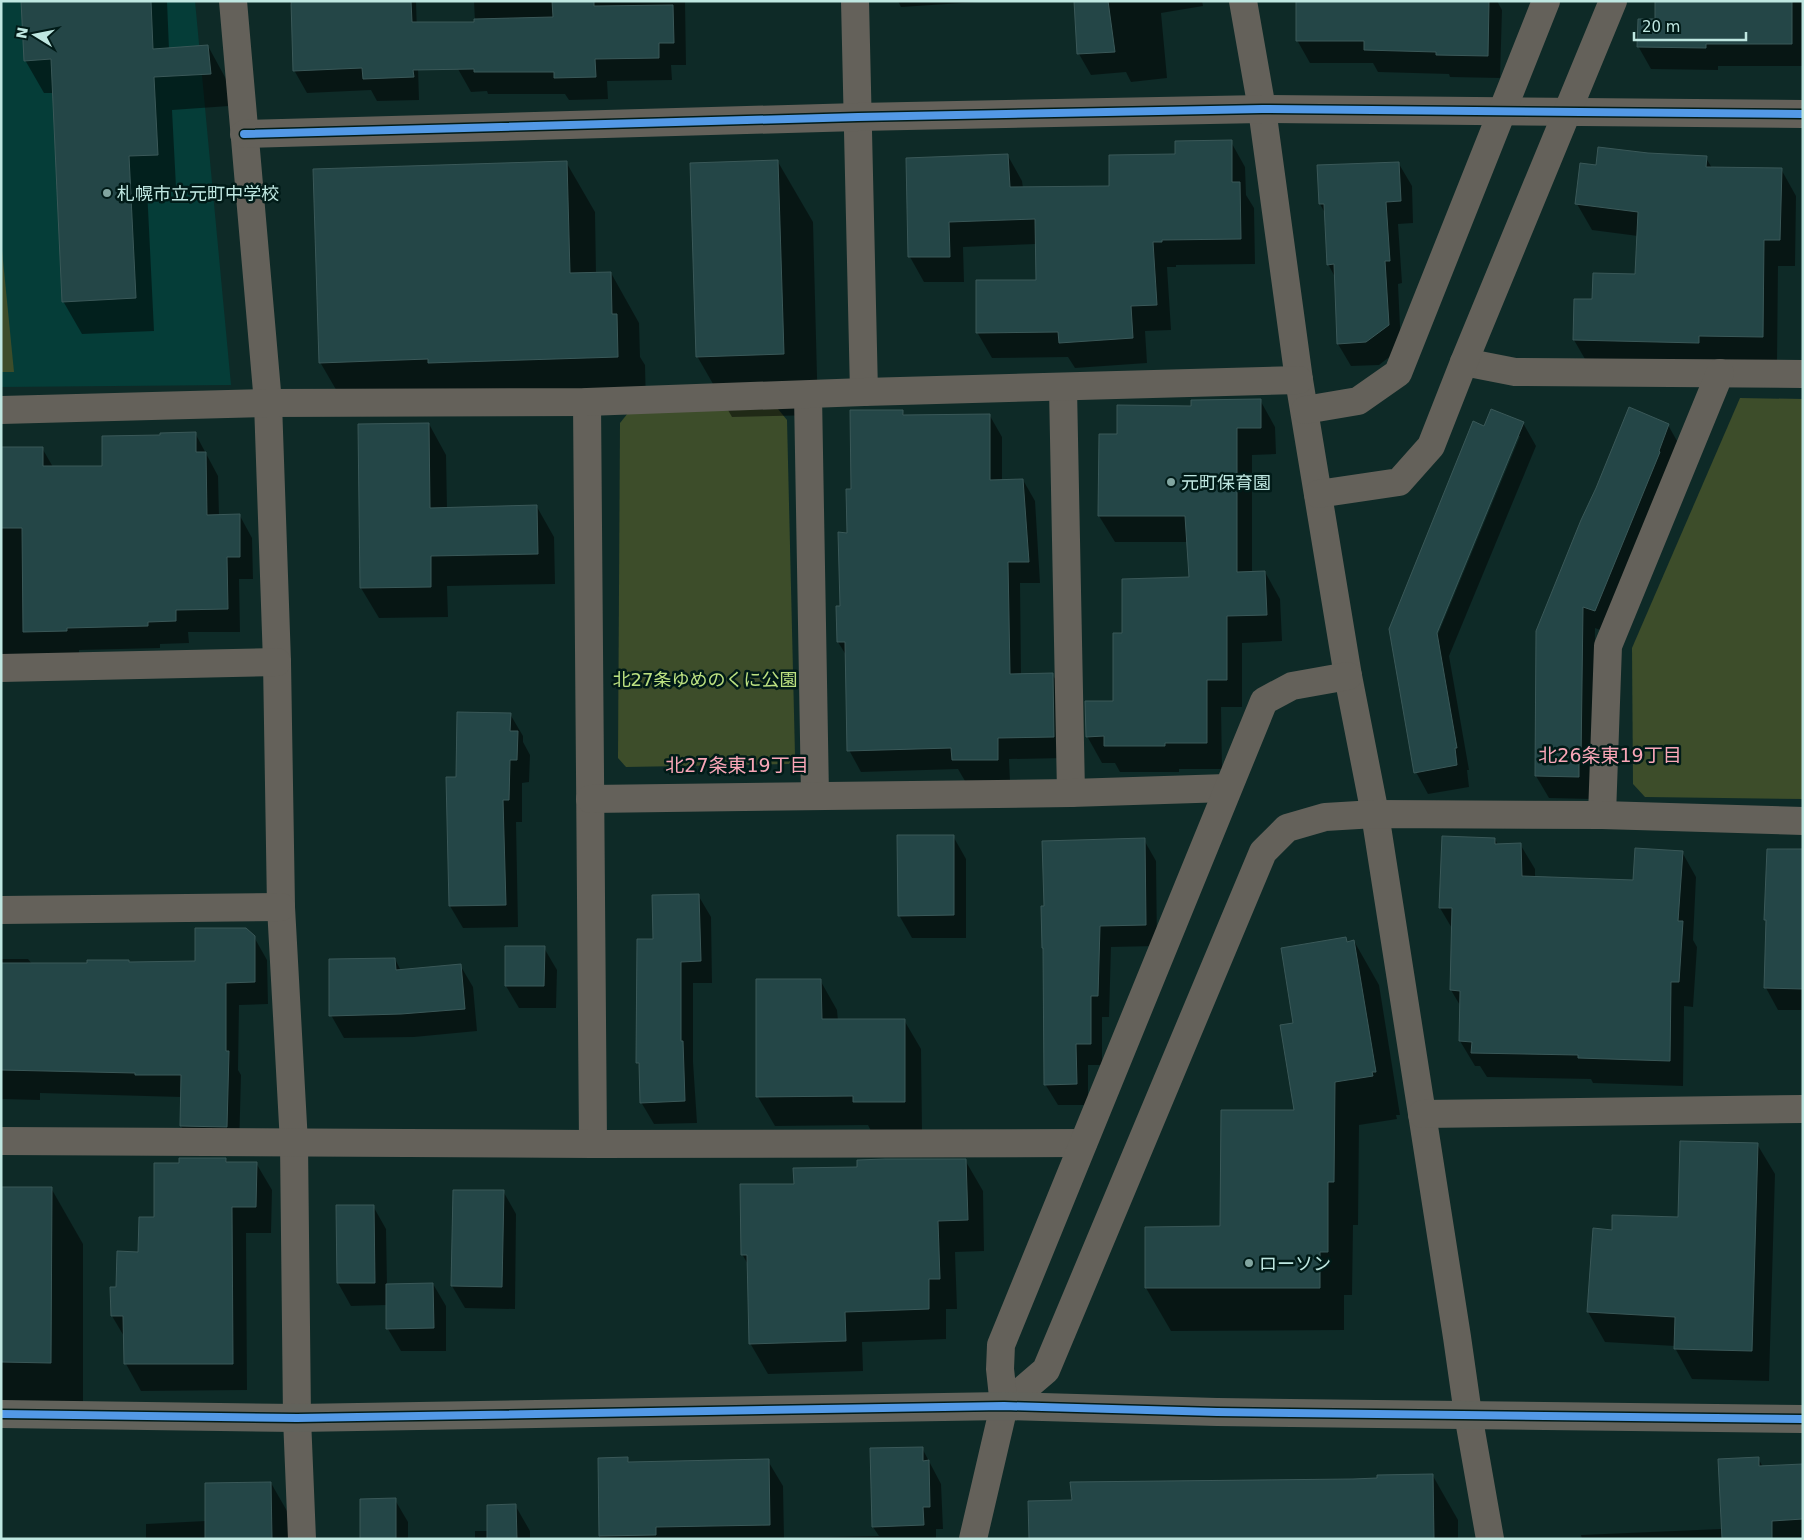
<svg xmlns="http://www.w3.org/2000/svg" width="1804" height="1540" font-family="'DejaVu Sans','Noto Sans JP',sans-serif">
  <style>
    .built { fill: #053d38 }
    .green { fill: #3d4d2a }
    .shadow { fill: #0007; fill-rule: evenodd }
    .building { fill: #244647; stroke: #3a5858 }
    .lines { fill: none; stroke-linecap: round; stroke-linejoin: round }
    .street { stroke: #64615a; stroke-width: 28 }
    .secondary { stroke: #62625b; stroke-width: 28 }
    .cycleway-casing { stroke: #011b18; stroke-width: 11 }
    .cycleway { stroke: #5399e6; stroke-width: 8 }
    .poi-dot { fill: #81a5a0; stroke: #011b18; stroke-width: 2 }
    .labels { text-anchor: middle; dominant-baseline: central; stroke-width: 5; stroke-linejoin: round; paint-order: stroke }
    .poi-label { font-size: 18px; fill: #bfe7e1; stroke: #011b18; text-anchor: start }
    .park-label { font-size: 18px; fill: #bce180; stroke: #011b18 }
    .neighbourhood-label { font-size: 19px; fill: #f9a6b7; stroke: #011b18 }
  </style>
  <rect width="100%" height="100%" fill="#0e2a27"/>
  <!-- built -->
  <path class="built" d="M1,1H195L231,385L1,387Z"/>
  <!-- green -->
  <g class="green">
    <path d="M1,240L14,372H1Z"/>
    <path d="M1740,398L1803,399V799L1645,797L1633,784L1632,648Z"/>
    <path d="M778,409L787,420L795,755L789,764L626,767L618,758L620,423L628,413Z"/>
  </g>
  <!-- shadow -->
  <g class="shadow">
    <path d="M22,1H167L169,49L208,46L226,79L229,106L172,110L176,187L147,188L154,331L82,334L63,301L53,93H44L25,60Z"/>
    <path d="M289,1H416L419,100L377,101L371,90L307,93L294,70L292,7Z"/>
    <path d="M474,1H685L686,65H671L672,80L607,81L608,99L569,100L565,94H488L487,91L471,92L458,69L475,23Z"/>
    <path d="M898,1H993L901,7Z"/>
    <path d="M1074,1H1202L1203,6L1161,13L1167,78L1131,82L1126,72L1091,75L1079,54Z"/>
    <path d="M1297,1H1497L1502,10L1500,78L1450,77L1449,74L1378,72L1373,63H1310L1297,40Z"/>
    <path d="M1657,1H1803V66H1718V70L1651,69L1638,46L1656,20Z"/>
    <path d="M1231,142L1245,167L1246,195L1254,208L1255,264L1176,265V267H1167L1171,330L1145,331L1147,363L1075,368L1068,357L992,358L977,332L1037,281L1036,244L963,247L964,282H924L910,257L1008,156L1022,181L1023,188L1111,187L1176,155Z"/>
    <path d="M1648,154L1706,158L1712,168L1781,169L1796,196L1795,266H1778L1777,363L1589,366L1574,340L1575,300H1593L1637,276L1638,236L1592,230L1577,204L1597,166Z"/>
    <path d="M566,162L595,212L596,274L611,273L639,323L640,357L645,365L646,407L349,412L320,362Z"/>
    <path d="M778,162L813,222L818,415L732,417L697,356Z"/>
    <path d="M1399,164L1412,186L1413,223L1398,224L1402,283L1398,284L1401,348L1379,365L1351,366L1338,344L1335,277L1328,264L1326,215L1320,204L1318,166Z"/>
    <path d="M1260,400L1275,427L1276,454L1252,455V573L1265,572L1280,599L1282,641L1242,643V707H1221L1222,769H1179V772H1120L1115,763H1102L1087,736L1114,702L1123,634L1190,579L1188,542H1115L1099,516L1118,435L1193,407Z"/>
    <path d="M902,411L905,416H990L1002,437V480H1023L1035,501L1040,583H1020L1021,675L1052,674L1065,695L1066,758L1009,759L1010,781H965L958,769L861,772L849,750L846,655L838,642L852,490Z"/>
    <path d="M1523,423L1536,446L1449,656L1469,770H1467L1469,787L1428,794L1416,772L1391,629L1484,427ZM1517,436H1520L1436,639L1433,638Z"/>
    <path d="M429,424L446,455L447,509L537,507L554,537L555,584L447,586L448,617L379,618L361,588Z"/>
    <path d="M1668,425L1681,448L1608,633L1595,628L1594,781L1591,799L1549,798L1536,776L1537,632Z"/>
    <path d="M195,433L218,476L219,516H240L252,538L253,579H239L240,632H188L189,643L160,644V648L79,650V653L1,658V449L42,448L53,467H104L161,436Z"/>
    <path d="M510,714L523,736V742L530,755L529,782L522,783V822H516L518,927L463,928L450,906L457,778Z"/>
    <path d="M953,836L966,859V938H912L899,915Z"/>
    <path d="M1495,839L1498,845L1520,844L1535,869V878L1634,881L1682,852L1696,877L1693,940L1697,947L1693,1007L1684,1006L1683,1086L1593,1083L1591,1079L1487,1077L1480,1066H1475L1460,1041L1461,1007L1451,990L1453,930L1440,908Z"/>
    <path d="M1144,840L1156,861L1157,946L1111,947L1109,1017H1102V1065H1088V1105H1058L1045,1084V907Z"/>
    <path d="M1803,850V1010H1778L1766,988Z"/>
    <path d="M698,895L711,917L712,983H693V1062L697,1123L654,1124L641,1102L640,1067L637,1062L654,940Z"/>
    <path d="M254,937L267,960L268,1004L239,1005L238,1070L241,1075L239,1149L194,1148L181,1126V1097L40,1093V1100L1,1099V959H28L32,964L196,963Z"/>
    <path d="M1345,938L1348,943L1354,941L1379,985L1400,1115H1396L1397,1119L1359,1125L1358,1225H1353L1352,1295H1344V1330L1171,1331L1146,1288L1147,1228H1221L1295,1112V1024Z"/>
    <path d="M506,947L544,948L557,970L556,1008H519L506,986Z"/>
    <path d="M395,959L401,971L460,965L473,987L477,1031L414,1037L344,1038L331,1015Z"/>
    <path d="M820,980L837,1010L838,1021L904,1020L921,1049L922,1131H871L868,1125L775,1126L758,1097Z"/>
    <path d="M1757,1144L1775,1174L1769,1381L1692,1379L1675,1348V1346L1605,1342L1588,1312L1613,1231L1679,1218Z"/>
    <path d="M226,1159L228,1163H256L272,1190L271,1233H246L247,1390L141,1391L126,1364L125,1338L112,1316L117,1288L139,1253L180,1164Z"/>
    <path d="M965,1160L983,1191L984,1251L955,1252L957,1309H946V1339L862,1342L863,1371L768,1374L750,1343L749,1266L742,1254L795,1185L859,1168Z"/>
    <path d="M1,1188H51L83,1244V1418H1Z"/>
    <path d="M454,1191H503L516,1214L515,1309L465,1308L452,1286Z"/>
    <path d="M337,1206H373L386,1229L387,1285L433,1284L446,1306V1351H401L388,1329L387,1305L351,1306L338,1283Z"/>
    <path d="M922,1448L941,1484L943,1529H936V1539H600L599,1459L627,1458L630,1463L768,1461L783,1486L784,1538L879,1536L873,1527Z"/>
    <path d="M1758,1458L1763,1467L1803,1465V1539H1582L1581,1535L1721,1529V1526H1723Z"/>
    <path d="M1433,1476L1458,1520V1539H1030L1073,1502Z"/>
    <path d="M271,1483L303,1539H146V1524L206,1521Z"/>
    <path d="M395,1500L408,1522V1539H362Z"/>
    <path d="M515,1505L530,1531V1539H475V1531H489Z"/>
  </g>
  <!-- building -->
  <g class="building">
    <path d="M21,1H151L153,49L208,45L211,74L154,77L158,155L129,156L136,298L62,302L51,59L24,61Z"/>
    <path d="M291,1H411L412,22H474V19L553,17L552,1H594V6L673,5L674,43H659V58L595,59L596,77L554,78V72H474V69L413,70L414,77L363,79L362,68L293,71Z"/>
    <path d="M1074,1H1108L1115,52L1077,54Z"/>
    <path d="M1296,1H1489L1488,56L1436,55V52L1364,50V41H1296Z"/>
    <path d="M1655,1H1792V44H1706V48L1637,47L1638,19H1655Z"/>
    <path d="M1232,140V182H1240L1241,239L1162,240V242H1153L1157,305L1131,306L1133,338L1059,343L1058,332L976,333V280H1036L1035,219L949,222L950,257H908L906,158L1008,154L1010,187L1109,186V155L1175,154V141Z"/>
    <path d="M1598,147L1648,153L1707,156L1706,167L1782,168L1780,240H1764L1763,337L1699,336V343L1573,340L1574,299H1592L1593,273L1635,274L1638,212L1575,204L1580,163L1596,165Z"/>
    <path d="M778,160L784,354L696,357L690,163Z"/>
    <path d="M567,161L570,273L611,272L612,314H617L618,357L428,363V359L319,363L313,169Z"/>
    <path d="M1399,162L1401,201L1386,202L1390,261H1385L1389,325L1366,342L1337,344L1334,264L1327,265L1324,204H1319L1317,165Z"/>
    <path d="M1261,399V428H1237V572L1265,571L1267,615L1227,616V680H1207V743H1165V746H1104V736L1086,737L1085,701H1113V633H1122V579L1189,577L1185,516H1098L1099,434H1117V405L1191,406V400Z"/>
    <path d="M1629,407L1669,424L1659,451L1660,452L1595,611L1583,607L1581,760L1579,759V777L1535,776L1536,631L1581,520L1596,488Z"/>
    <path d="M1491,409L1524,422L1437,633L1457,748H1455L1457,765L1414,773L1389,629L1473,421L1484,426Z"/>
    <path d="M850,410H903V415L990,414V480L1023,479L1029,562H1008L1010,674L1053,673L1054,737L998,738V760H952L951,748L847,751L845,642H837L836,606H840L838,532L847,533L846,489H851Z"/>
    <path d="M429,423L430,508L537,505L538,554L431,556V587L360,588L358,424Z"/>
    <path d="M196,432V452H206L207,515L240,514V557H227L228,609L176,610V621L148,622V626L67,628V631L23,632L22,528H1V447H43V466H102V436L160,435V433Z"/>
    <path d="M457,712L511,713L510,731H518L517,760H510L509,800H503L506,905L449,906L446,777H456Z"/>
    <path d="M897,835H954V915L898,916Z"/>
    <path d="M1442,836L1495,838V844L1521,843L1522,876L1633,880L1635,848L1683,851L1678,921H1683L1679,982H1671L1670,1061L1578,1058V1055L1471,1053L1472,1042L1459,1041L1460,991L1450,990L1452,908H1439Z"/>
    <path d="M1145,838L1146,925L1100,926L1098,996H1091V1044H1076L1077,1084L1044,1085L1043,948H1042L1041,906H1044L1042,841Z"/>
    <path d="M1767,849H1803V989L1764,988L1766,920H1764Z"/>
    <path d="M699,894L701,961L681,962V1041H683L685,1101L640,1103L639,1063H636L637,939H653L652,895Z"/>
    <path d="M195,928H246L255,936V982L226,983V1051H229L227,1127L180,1126L181,1075H135V1073L1,1070V963H87V960H129V962L195,961Z"/>
    <path d="M1346,937L1347,942L1354,940L1376,1072H1372L1373,1076L1335,1082L1334,1182H1328V1252H1320V1288H1145V1227L1220,1226L1221,1110H1294L1280,1025L1293,1023L1281,948Z"/>
    <path d="M505,946H545L544,986H505Z"/>
    <path d="M395,958L396,970L461,964L465,1009L401,1014L329,1016V959Z"/>
    <path d="M756,979H821L822,1019H905V1102H853V1096L756,1097Z"/>
    <path d="M1680,1141L1758,1143L1752,1351L1674,1349L1675,1317L1587,1312L1593,1228L1612,1230V1215L1678,1217Z"/>
    <path d="M179,1158H226V1162H257L256,1207H232L233,1364H124L123,1316H111L110,1287H116L117,1251L138,1252L139,1217H154V1163H179Z"/>
    <path d="M885,1159H966L968,1220L938,1221L940,1279H929V1309L845,1312L846,1341L749,1344L747,1255H741L740,1184H794L793,1168L857,1167V1160Z"/>
    <path d="M1,1187H52L51,1363L1,1362Z"/>
    <path d="M453,1190H504L502,1287L451,1286Z"/>
    <path d="M336,1205H374L375,1283H337Z"/>
    <path d="M433,1283L434,1328L386,1329V1284Z"/>
    <path d="M923,1447V1461L929,1460L930,1507H923L924,1525L872,1527L870,1448Z"/>
    <path d="M628,1457V1462L769,1459L770,1525L656,1527V1535L599,1536L598,1458Z"/>
    <path d="M1759,1457V1466L1803,1464V1519L1772,1521V1539H1722L1718,1459Z"/>
    <path d="M1433,1474L1434,1539H1029L1028,1501L1072,1500L1070,1482L1353,1479L1377,1478V1475Z"/>
    <path d="M271,1482L272,1539H205V1483Z"/>
    <path d="M396,1498V1539H360V1499Z"/>
    <path d="M516,1504L517,1539H487V1505Z"/>
  </g>
  <g class="lines">
    <!-- street -->
    <g class="street">
      <path d="M233,1L268,403L277,662L281,907L294,1143L297,1418L302,1539"/>
      <path d="M855,1L864,392"/>
      <path d="M1243,1L1262,109L1299,380L1348,676L1375,814L1457,1337L1468,1414L1490,1539"/>
      <path d="M244,134L858,117L1262,109L1803,114"/>
      <path d="M1464,362L1515,372L1803,374"/>
      <path d="M1063,388L1071,793"/>
      <path d="M808,395L815,796"/>
      <path d="M587,402L593,1144"/>
      <path d="M1,410L268,403L587,402L864,392L1299,380"/>
      <path d="M1305,410L1358,401L1398,373L1546,1"/>
      <path d="M1318,494L1399,482L1431,446L1464,362L1613,1"/>
      <path d="M1,668L277,662"/>
      <path d="M590,799L1071,793L1227,788"/>
      <path d="M1602,815L1608,646L1720,373"/>
      <path d="M1,910L281,907"/>
      <path d="M1422,1114L1803,1109"/>
      <path d="M1,1141L593,1144L1083,1143"/>
      <path d="M1004,1406L1046,1370L1263,852L1287,828L1325,817L1375,814L1602,815L1803,821"/>
      <path d="M973,1539L1004,1406L1000,1369L1001,1345L1264,701L1292,686L1348,676"/>
    </g>
    <!-- secondary -->
    <path class="secondary" d="M1,1414L297,1418L1004,1406L1217,1412L1803,1419"/>
    <!-- cycleway casing -->
    <g class="cycleway-casing">
      <g id="cycleway">
        <path d="M244,134L858,117L1262,109L1803,114"/>
        <path d="M1,1414L297,1418L1004,1406L1217,1412L1803,1419"/>
      </g>
    </g>
    <!-- cycleway -->
    <use href="#cycleway" class="cycleway"/>
  </g>
  <!-- markers -->
  <g class="poi-dot">
    <circle cx="107" cy="193" r="5"/>
    <circle cx="1171" cy="482" r="5"/>
    <circle cx="1249" cy="1263" r="5"/>
  </g>
  <g class="labels">
    <!-- poi labels -->
    <g class="poi-label">
      <text x="117" y="193">札幌市立元町中学校</text>
      <text x="1181" y="482">元町保育園</text>
      <text x="1259" y="1263">ローソン</text>
    </g>
    <!-- park labels -->
    <g class="park-label">
      <text x="705" y="679">北27条ゆめのくに公園</text>
    </g>
    <!-- neighbourhood labels -->
    <g class="neighbourhood-label">
      <text x="1610" y="755">北26条東19丁目</text>
      <text x="737" y="765">北27条東19丁目</text>
    </g>
  </g>
  <!-- border -->
  <rect width="1804" height="1540" fill="none" stroke="#bfe7e1" stroke-width="5"/>
  <!-- north arrow -->
  <g transform="translate(35 35) rotate(280)" stroke="#011b18" stroke-width="4" paint-order="stroke">
  <path d="M0-4L9 19L0 12L-9 19Z" fill="#bfe7e1"/>
  <text y="-8" font-size="14" font-weight="bold" text-anchor="middle" fill="#bfe7e1">N</text>
  </g>
  <!-- scale -->
  <path d="M1634 32v8h112v-8" fill="none" stroke="#bfe7e1" stroke-width="2.5"/>
  <text x="1642" y="32" font-size="15" fill="#bfe7e1" stroke="#011b18" stroke-width="4" paint-order="stroke">20 m</text>
</svg>
